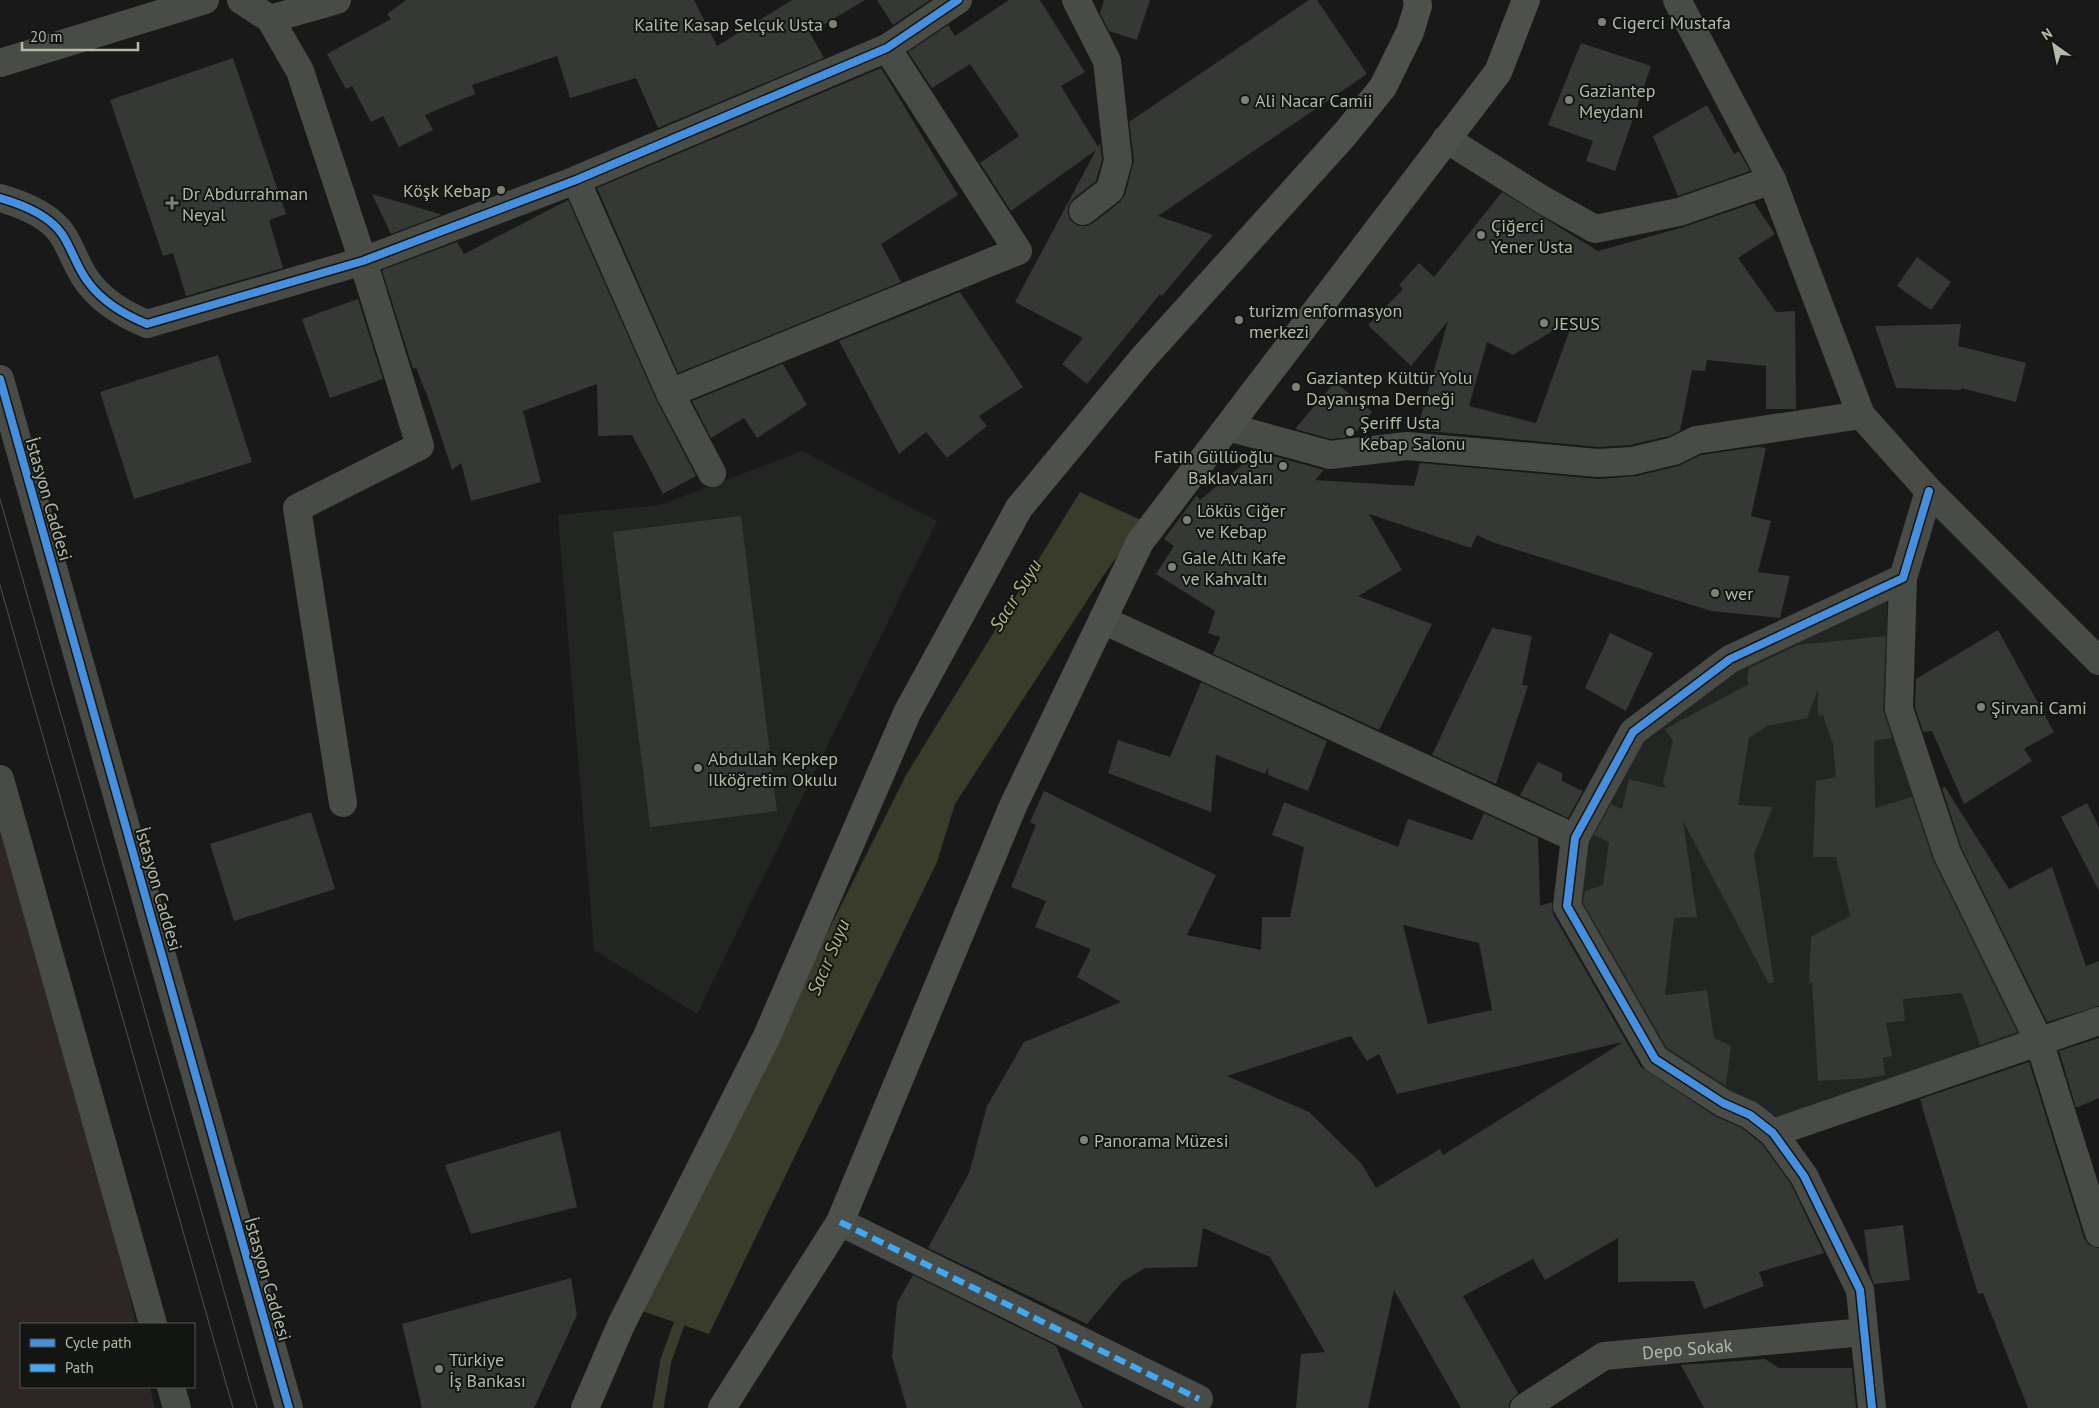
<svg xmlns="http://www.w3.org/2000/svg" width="2099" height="1408" font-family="'PT Sans',sans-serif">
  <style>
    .built { fill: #222522 }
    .green { fill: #2e2527 }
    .water { fill: #393b2b }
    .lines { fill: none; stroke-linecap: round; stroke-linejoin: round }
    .stream { stroke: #393b2b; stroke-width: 11 }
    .building { fill: #363835; fill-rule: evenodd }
    .pedestrian { stroke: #494c46; stroke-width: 28 }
    .minor { stroke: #494c46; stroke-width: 28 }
    .tertiary { stroke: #494c46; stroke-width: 28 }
    .secondary { stroke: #4d504b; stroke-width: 28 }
    .tram { stroke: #4f514c; stroke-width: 1 }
    .quiet { stroke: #3fa9f5; stroke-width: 6; stroke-dasharray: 12 6; stroke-linecap: butt }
    .cycleway-casing { stroke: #131512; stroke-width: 11 }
    .cycleway { stroke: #468fdf; stroke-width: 8 }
    .poi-dot { fill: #7d8276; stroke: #131512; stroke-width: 2 }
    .labels { text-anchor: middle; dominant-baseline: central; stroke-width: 4; stroke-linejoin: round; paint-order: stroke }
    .poi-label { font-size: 18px; fill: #b3baa9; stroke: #131512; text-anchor: start }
    .street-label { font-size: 18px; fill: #b3baa9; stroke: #131512 }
    .water-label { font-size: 19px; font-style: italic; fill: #acb67f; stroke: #131512 }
  </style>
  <rect width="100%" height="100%" fill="#181918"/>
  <!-- built -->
  <g class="built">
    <path d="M802,451L937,521L697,1014L594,950L558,515L660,505Z"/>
    <path d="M1887,596L1890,710L2023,1034L1778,1117L1734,1096L1664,1050L1577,898L1585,836L1641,740L1734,668Z"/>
  </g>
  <!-- green -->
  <path class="green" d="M0,812L111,1213L136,1324H21V1387H150L155,1408H0Z"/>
  <!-- water -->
  <path class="water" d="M1080,492L1143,521L1103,576L955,804L937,862L709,1334L639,1310L906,775Z"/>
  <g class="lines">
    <!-- stream -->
    <path class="stream" d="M658,1408L666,1360L684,1311"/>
  </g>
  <!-- building -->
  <g class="building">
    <path d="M406,0H694L717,46L792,0H865L810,33L824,58L658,128L636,78L570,98L557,56L472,85L475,94L425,115L433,130L399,147L383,116L371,122L352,86L346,89L327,54L391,19L387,14Z"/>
    <path d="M877,0H930L893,25Z"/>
    <path d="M1009,0H1040L1085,72L1061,86L1098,147L1100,143L1102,160L1096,181L1073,199L1068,206V214L1070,220L1078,226H1086L1093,223L1120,202L1125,195L1134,160L1129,122L1309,0H1317L1367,74L1158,216L1213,235L1162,296L1160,294L1087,384L1062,364L1083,338L1015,302L1096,150L1011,211L980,163L1019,136L970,64L932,88L908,52L948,25L955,36Z"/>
    <path d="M1104,0H1150L1137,40L1109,31L1100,13Z"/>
    <path d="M1581,43L1651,66L1615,171L1586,161L1593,141L1548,125Z"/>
    <path d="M233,58L286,214L269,220L283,268L186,296L173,253L163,256L110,100Z"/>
    <path d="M881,68L958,195L881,244L901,282L678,373L597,188Z"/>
    <path d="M1707,105L1734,154L1739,151L1750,171L1678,196L1653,136Z"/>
    <path d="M1502,192L1598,251L1684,227L1754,203L1775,234L1738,258L1776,312L1795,311L1796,409H1766V366L1707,360L1705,371L1692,370L1680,431L1669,436L1630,445L1598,447L1417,430L1448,321L1411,366L1368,325L1403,289L1399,285L1419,263L1434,277ZM1574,318L1536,423L1469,406L1487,342L1513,355Z"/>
    <path d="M372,194L440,214L441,215L391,234Z"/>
    <path d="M568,200L656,399L696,476L663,494L632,435L598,436L597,384L523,411L541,482L471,501L461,463L452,470L430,403L416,368L413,369L382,270L457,242L464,254Z"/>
    <path d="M1917,257L1951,282L1931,310L1897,286Z"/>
    <path d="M960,292L1023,387L979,416L987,426L947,458L926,432L899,454L839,341Z"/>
    <path d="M358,299L383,379L330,398L302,319Z"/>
    <path d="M1961,324L1958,346L2026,363L2016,402L1961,388V390L1896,388L1875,326Z"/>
    <path d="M218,355L252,462L134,499L100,392Z"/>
    <path d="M783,364L807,405L757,438L744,418L711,438L692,401Z"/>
    <path d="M1335,382L1372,412L1352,437L1331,439L1295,429Z"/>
    <path d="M1757,447L1766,448L1751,516L1771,521L1758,572L1790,576L1780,618L1711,611L1492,542L1477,535L1471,548L1369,514L1402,570L1358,596L1432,624L1379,730L1213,654L1220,637L1208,633L1215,611L1156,574L1174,546L1164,539L1197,495L1200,500L1248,460L1273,456L1324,470L1315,480L1414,486L1420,463L1599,479L1636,476L1678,466L1701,455Z"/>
    <path d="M741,516L777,811L650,827L613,532Z"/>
    <path d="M1492,628L1532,636L1522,685L1528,686L1496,784L1432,755Z"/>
    <path d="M1998,630L2054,732L2024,749L2032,761L1964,804L1932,731L1923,732L1915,707L1916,679Z"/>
    <path d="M1610,633L1653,653L1626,711L1585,688Z"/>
    <path d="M1886,636L1883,709L1892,738L1874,741L1875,808L1912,797L1933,860L2017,1032L1980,1045L1962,993L1903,999L1905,1021L1886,1023L1892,1056L1883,1058L1885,1075L1868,1078L1818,1081L1812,982L1809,984L1811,937L1850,916L1836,857H1813L1816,781L1836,777L1833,744L1823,715L1818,716V689L1807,718L1767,726L1749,738L1738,805L1773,807L1754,854L1774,982L1769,984L1683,821L1697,917L1674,918L1665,995L1707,990L1714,1038L1731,1046L1726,1085L1728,1087L1667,1048L1583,903L1585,891L1603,885L1609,842L1594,835L1611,804L1622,809L1629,779L1666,788L1663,782L1673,741L1665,729L1749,684L1747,680L1749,668L1798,645Z"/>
    <path d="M1201,682L1327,741L1308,791L1268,775V767L1265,774L1216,755L1211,812L1108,773L1118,740L1170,757Z"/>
    <path d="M1538,762L1562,773V781L1583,791L1568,818L1520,795Z"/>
    <path d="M1945,787L2009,889L2052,867L2086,966L2099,961V1006L2047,1022L1961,847L1942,788Z"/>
    <path d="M1044,791L1216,875L1187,935L1261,950L1262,917H1290L1304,847L1272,835L1284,802L1398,847L1408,819L1472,840L1484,813L1538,838L1540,906L1552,902L1553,914L1641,1067L1715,1116L1742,1128L1762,1144L1791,1184L1824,1253L1759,1272L1764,1286L1704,1309L1694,1281L1618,1282V1238L1545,1280L1533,1259L1463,1296L1518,1393L1510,1401L1509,1408H1461L1394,1290L1368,1408H1296L1301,1354L1325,1352L1270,1257L1203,1228L1197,1267L1145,1268L1122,1282L1087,1324L928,1248L969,1173L987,1106L1024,1042L1121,1002L1077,977L1091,949L1035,927L1046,901L1011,887L1036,825L1030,822ZM1403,925L1479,943L1492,1010L1428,1024ZM1351,1036L1367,1061L1379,1054L1397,1094L1623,1042L1443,1155L1440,1149L1376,1188L1361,1163L1309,1112L1227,1076Z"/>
    <path d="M2087,803L2099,827V891L2061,817Z"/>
    <path d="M311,812L335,889L234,921L210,844Z"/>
    <path d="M2099,1038V1098L2076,1108L2059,1051Z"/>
    <path d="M2029,1062L2084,1238L2089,1245L2099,1248V1408H2028L1983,1293L1978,1294L1920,1099Z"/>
    <path d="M560,1131L577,1207L471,1234L445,1165Z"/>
    <path d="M1903,1225L1910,1280L1874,1284L1870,1274L1864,1230Z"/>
    <path d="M913,1275L1056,1346L1083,1408H907L892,1357L897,1303Z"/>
    <path d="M571,1278L577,1315L534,1408H422L402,1324Z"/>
    <path d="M1765,1359L1779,1368H1852L1856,1408H1704L1681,1365Z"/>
  </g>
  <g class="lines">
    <!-- pedestrian -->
    <path class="pedestrian" d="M840,1222L1199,1399"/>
    <!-- minor -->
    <g class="minor">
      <path d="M241,0L270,19L300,71L363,261L420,446L297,508L343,803"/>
      <path d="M1076,0L1107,61L1118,161L1110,190L1083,211"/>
      <path d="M1677,0L1772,180L1861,415L1929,491L2099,661"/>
      <path d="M270,19L337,0"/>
      <path d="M0,63L205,0"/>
      <path d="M1446,139L1543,200L1595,229L1679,212L1772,180"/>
      <path d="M576,180L670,393L712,473"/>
      <path d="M0,198C21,204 49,215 62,234C72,249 77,268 88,282C102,301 125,315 147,324L363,261L576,180L887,48L958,0"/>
      <path d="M670,393L1018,251L887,48"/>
      <path d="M1228,427L1330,455L1407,446L1598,463L1632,461L1674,451L1696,440L1861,415"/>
      <path d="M1903,578L1899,709L1947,853L2039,1041L2099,1233"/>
      <path d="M1103,620L1575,838"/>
      <path d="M1773,1133L2099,1021"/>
      <path id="s1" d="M1524,1408L1604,1356L1864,1332"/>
      <path d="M1872,1408L1860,1290L1804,1176L1773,1133L1750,1115L1723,1103L1655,1059L1567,906L1575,838L1633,732L1730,659L1903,578L1929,491"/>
    </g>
    <!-- tertiary -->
    <g class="tertiary">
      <path d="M0,379L289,1408"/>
      <path d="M0,779L153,1324"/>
      <path d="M171,1387L177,1408"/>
    </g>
    <!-- secondary -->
    <g class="secondary">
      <path d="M585,1408L621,1325L767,1036L907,713L1019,508L1143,358L1345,134L1383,87L1410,32L1418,6L1417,0"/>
      <path d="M722,1408L840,1222L1013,806L1140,542L1498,72L1526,0"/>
    </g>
    <!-- tram -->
    <g class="tram">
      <path d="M0,499L257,1408"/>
      <path d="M0,585L233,1408"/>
    </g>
    <!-- quiet -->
    <path class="quiet" d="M840,1222L1199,1399"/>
    <!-- cycleway casing -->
    <g class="cycleway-casing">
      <g id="cycleway">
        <path d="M0,198C21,204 49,215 62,234C72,249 77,268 88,282C102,301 125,315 147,324L363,261L576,180L887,48L958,0"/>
        <path d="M0,379L289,1408"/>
        <path d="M1872,1408L1860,1290L1804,1176L1773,1133L1750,1115L1723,1103L1655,1059L1567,906L1575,838L1633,732L1730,659L1903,578L1929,491"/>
      </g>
    </g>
    <!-- cycleway -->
    <use href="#cycleway" class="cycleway"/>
  </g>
  <!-- markers -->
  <g class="poi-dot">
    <circle cx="1602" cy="22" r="5"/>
    <circle cx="833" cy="24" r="5"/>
    <circle cx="1245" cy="100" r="5"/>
    <circle cx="1569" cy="100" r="5"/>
    <circle cx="501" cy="190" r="5"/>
    <path d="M169.5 195.5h5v5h5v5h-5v5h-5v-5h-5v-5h5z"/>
    <circle cx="1481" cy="235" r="5"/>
    <circle cx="1239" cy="320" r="5"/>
    <circle cx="1544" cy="323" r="5"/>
    <circle cx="1296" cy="387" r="5"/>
    <circle cx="1350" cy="432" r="5"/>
    <circle cx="1283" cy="466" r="5"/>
    <circle cx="1187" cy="520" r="5"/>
    <circle cx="1172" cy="567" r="5"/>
    <circle cx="1715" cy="593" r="5"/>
    <circle cx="1981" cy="707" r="5"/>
    <circle cx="698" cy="768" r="5"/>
    <circle cx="1084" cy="1140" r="5"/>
    <circle cx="439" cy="1369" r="5"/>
  </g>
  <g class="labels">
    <!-- poi labels -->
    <g class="poi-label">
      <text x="1612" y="22">Cigerci Mustafa</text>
      <text x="823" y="24" text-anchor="end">Kalite Kasap Selçuk Usta</text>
      <text x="1579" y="90">Gaziantep<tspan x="1579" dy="21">Meydanı</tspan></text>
      <text x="1255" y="100">Ali Nacar Camii</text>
      <text x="491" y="190" text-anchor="end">Köşk Kebap</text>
      <text x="182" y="193">Dr Abdurrahman<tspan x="182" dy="21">Neyal</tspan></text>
      <text x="1491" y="225">Çiğerci<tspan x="1491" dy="21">Yener Usta</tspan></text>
      <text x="1249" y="310">turizm enformasyon<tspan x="1249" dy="21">merkezi</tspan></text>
      <text x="1554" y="323">JESUS</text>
      <text x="1306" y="377">Gaziantep Kültür Yolu<tspan x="1306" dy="21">Dayanışma Derneği</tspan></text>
      <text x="1360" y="422">Şeriff Usta<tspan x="1360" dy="21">Kebap Salonu</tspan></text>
      <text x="1273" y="456" text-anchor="end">Fatih Güllüoğlu<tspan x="1273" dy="21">Baklavaları</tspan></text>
      <text x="1197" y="510">Löküs Ciğer<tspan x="1197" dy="21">ve Kebap</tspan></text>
      <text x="1182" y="557">Gale Altı Kafe<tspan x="1182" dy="21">ve Kahvaltı</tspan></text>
      <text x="1725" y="593">wer</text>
      <text x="1991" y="707">Şirvani Cami</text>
      <text x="708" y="758">Abdullah Kepkep<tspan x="708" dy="21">Ilköğretim Okulu</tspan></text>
      <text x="1094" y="1140">Panorama Müzesi</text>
      <text x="449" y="1359">Türkiye<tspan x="449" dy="21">İş Bankası</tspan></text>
    </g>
    <!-- street labels -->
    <g class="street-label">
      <text transform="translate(49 499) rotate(74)">İstasyon Caddesi</text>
      <text transform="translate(159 889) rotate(74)">İstasyon Caddesi</text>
      <text transform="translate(268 1279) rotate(74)">İstasyon Caddesi</text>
      <text stroke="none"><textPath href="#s1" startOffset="179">Depo Sokak</textPath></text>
    </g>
    <!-- water labels -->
    <g class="water-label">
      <text transform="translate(1015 595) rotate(-58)">Sacır Suyu</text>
      <text transform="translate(828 957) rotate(-67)">Sacır Suyu</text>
    </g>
  </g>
  <!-- legend -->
  <rect x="20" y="1323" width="175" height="65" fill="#131512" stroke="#53574e"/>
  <rect x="30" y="1339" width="25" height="8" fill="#468fdf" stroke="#53574e"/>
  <text x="65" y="1348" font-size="15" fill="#b3baa9">Cycle path</text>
  <rect x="30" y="1364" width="25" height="8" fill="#3fa9f5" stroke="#53574e"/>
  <text x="65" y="1373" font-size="15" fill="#b3baa9">Path</text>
  <!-- north arrow -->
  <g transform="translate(2054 45) rotate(327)" stroke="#131512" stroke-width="4" paint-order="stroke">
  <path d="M0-4L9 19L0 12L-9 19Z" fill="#b3baa9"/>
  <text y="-8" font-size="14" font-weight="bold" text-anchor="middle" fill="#b3baa9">N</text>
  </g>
  <!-- scale -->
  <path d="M22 42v8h116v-8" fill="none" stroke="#b3baa9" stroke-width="2.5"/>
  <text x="30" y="42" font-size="15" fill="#b3baa9" stroke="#131512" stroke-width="4" paint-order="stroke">20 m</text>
</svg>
